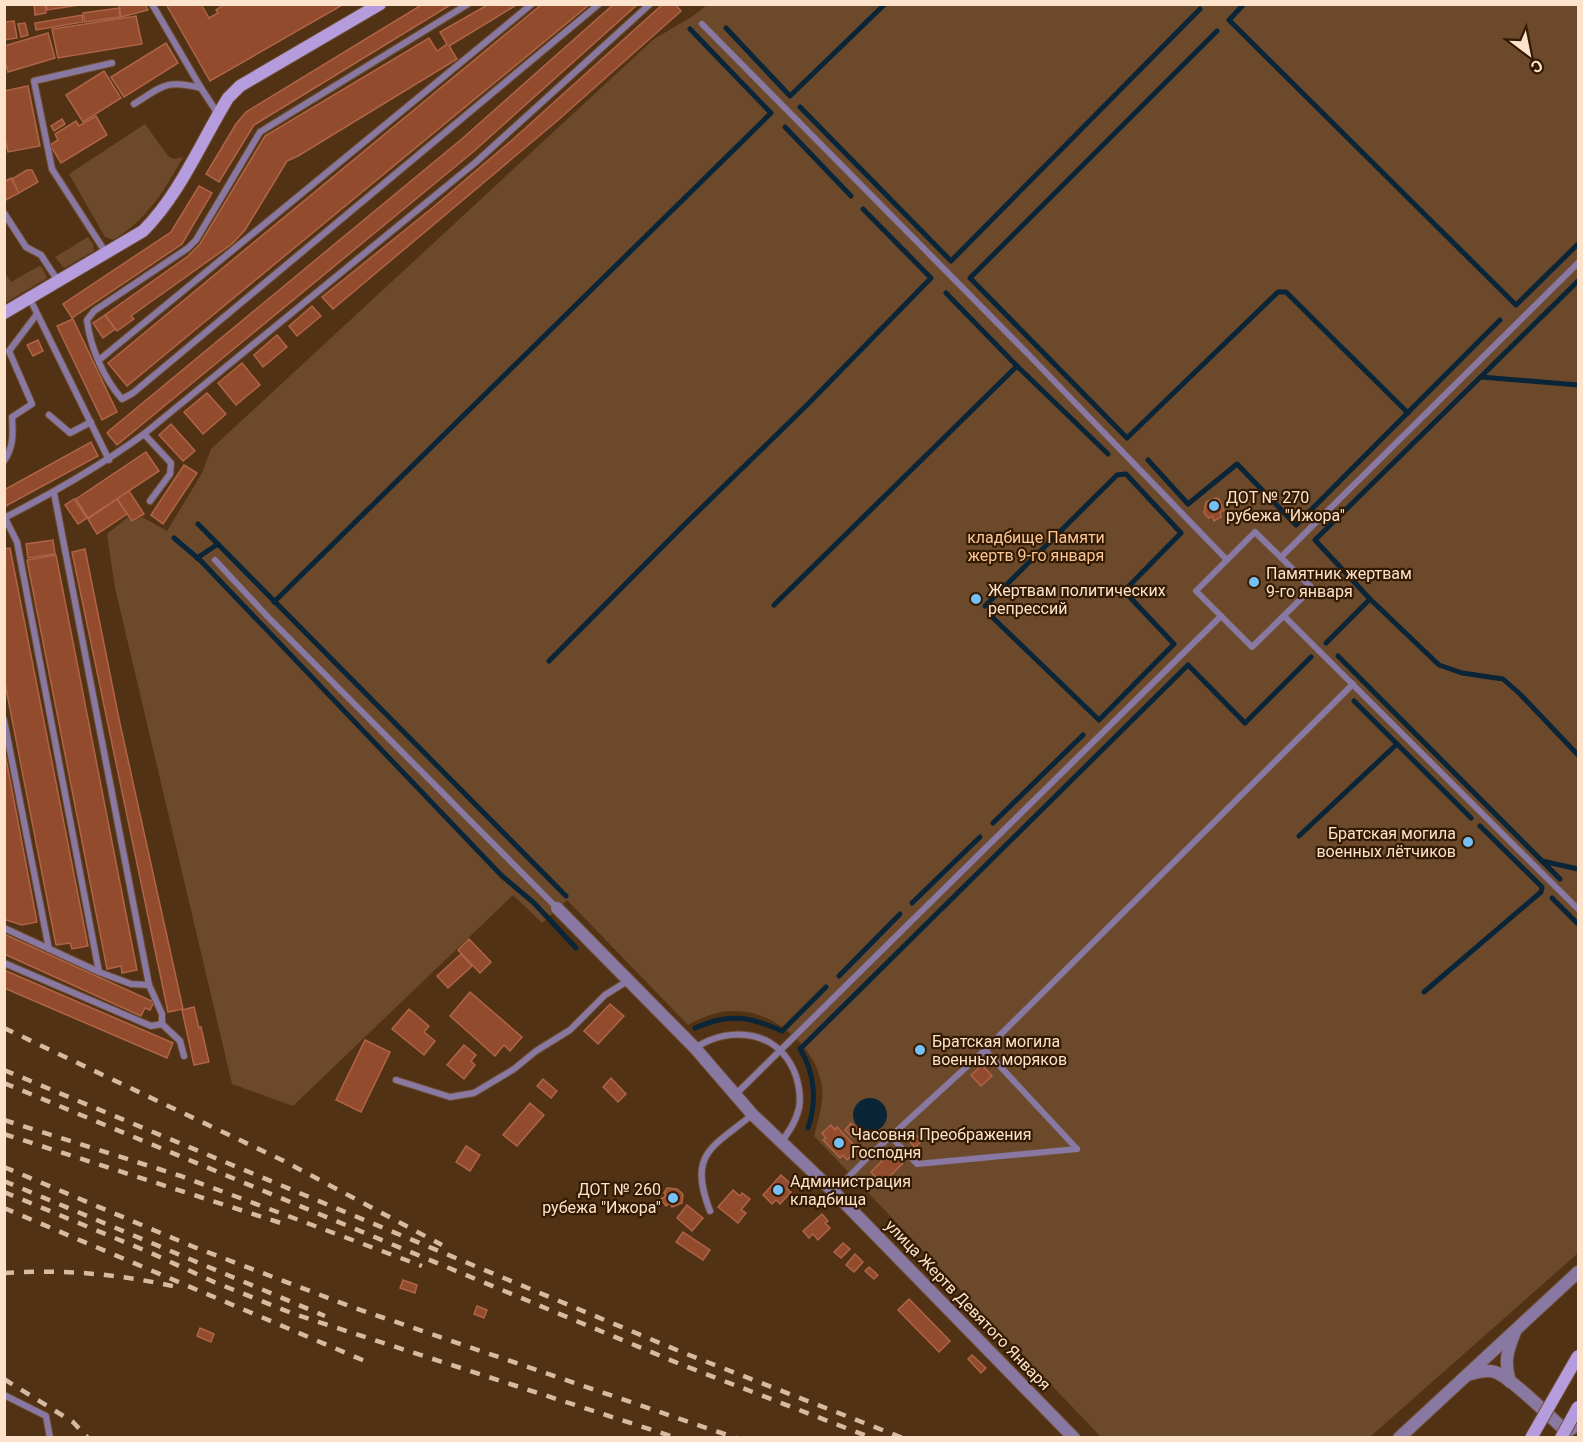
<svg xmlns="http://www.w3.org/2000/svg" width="1583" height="1442" font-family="Roboto,sans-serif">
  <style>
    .green { fill: #6c492b }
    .water { fill: #092537 }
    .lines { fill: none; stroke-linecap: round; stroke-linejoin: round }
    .stream { stroke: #092537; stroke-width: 5 }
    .building { fill: #934b2e; stroke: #af6447; stroke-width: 1.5 }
    .lane-casing { stroke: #6d4e31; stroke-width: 8 }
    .street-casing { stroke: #6d4e31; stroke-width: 14 }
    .secondary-casing { stroke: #6d4e31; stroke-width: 14 }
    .lane { stroke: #8979a2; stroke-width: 6 }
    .street { stroke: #8979a2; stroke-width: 12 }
    .secondary { stroke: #b59cdd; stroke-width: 12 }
    .rail { stroke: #d6baa2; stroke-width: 4.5; stroke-dasharray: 10 10; stroke-linecap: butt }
    .secondary-bridge-casing { stroke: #6d4e31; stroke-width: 14; stroke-linecap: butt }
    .secondary-bridge { stroke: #b59cdd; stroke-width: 12 }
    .poi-dot { fill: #75c0f6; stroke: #331b03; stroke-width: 2 }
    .labels { text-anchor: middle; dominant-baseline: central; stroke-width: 4.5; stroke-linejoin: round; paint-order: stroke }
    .poi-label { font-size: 16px; fill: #fde2cc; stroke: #331b03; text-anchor: start }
    .park-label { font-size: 16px; fill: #fdc696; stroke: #331b03 }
    .street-label { font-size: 16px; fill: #fde2cc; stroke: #331b03 }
  </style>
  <rect width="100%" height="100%" fill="#523214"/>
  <!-- green -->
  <g class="green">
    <path d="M707,5H1578V1253L1370,1437H1101L814,1136C818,1121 824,1102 822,1086C816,1046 772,1009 732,1011C716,1011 702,1018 688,1025L567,900L542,923L513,895L293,1106L232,1084L115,588L107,534L128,517L132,522L142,517L167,531L202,473L211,449L654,39L693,16Z"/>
    <path d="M145,124L168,156L174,159L183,157C165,190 147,220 113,240L105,237L69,174Z"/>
    <path d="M88,237L93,244L94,251L64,268L55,257Z"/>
    <path d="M39,266L42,267L47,278L5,303V273L11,282Z"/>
  </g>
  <!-- water -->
  <circle class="water" cx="870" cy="1115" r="17"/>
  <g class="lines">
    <!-- stream -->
    <g class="stream">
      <path d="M1244,4L1229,20L1516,305L1578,244"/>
      <path d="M726,28L790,96L885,4"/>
      <path d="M1217,31L970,278L1127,438L1278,292H1286L1408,413"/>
      <path d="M800,107L951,261L1200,9"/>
      <path d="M785,127L851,196"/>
      <path d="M946,293L1017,366L1108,454"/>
      <path d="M1481,377L1578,385"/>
      <path d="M1148,460L1188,504L1237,464L1296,525L1500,320"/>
      <path d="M198,524L566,896"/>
      <path d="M174,538L200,560L502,876L534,903L576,948"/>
      <path d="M197,558L218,544"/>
      <path d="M1370,599L1439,665L1462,673L1503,679L1520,694L1578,755"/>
      <path d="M274,602L771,113L690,29"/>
      <path d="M774,605L1017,366"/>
      <path d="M985,606L1117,475L1126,474L1181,533L1124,591L1174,644L1099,720L990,615"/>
      <path d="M1326,643L1370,599L1315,540L1578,281"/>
      <path d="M1338,656L1560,879"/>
      <path d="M549,661L683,526L808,404L931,278L863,209"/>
      <path d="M1354,701L1471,818"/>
      <path d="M993,823L1083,735"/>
      <path d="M1299,836L1397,744"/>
      <path d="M1542,861L1578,869"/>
      <path d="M1552,898L1578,924"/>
      <path d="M912,903L980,837"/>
      <path d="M839,976L900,914"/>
      <path d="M1424,992L1541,892L1542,887L1480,826"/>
      <path d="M695,1028C728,1013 749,1016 782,1031L826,987"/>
      <path d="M808,1128C817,1101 815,1073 800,1049L1188,665L1245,723L1311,657"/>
    </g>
  </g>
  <!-- building -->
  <g class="building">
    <path d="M34,4H45L46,13L35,15Z"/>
    <path d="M46,4H86L47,10Z"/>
    <path d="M119,4H145L148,10L121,17Z"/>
    <path d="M166,4H201L209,18L218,13L216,10L225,4H344L210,81Z"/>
    <path d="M423,4H452L254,125L219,182L206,174L236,124L246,112Z"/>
    <path d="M489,4H518L449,46L457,59L298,156L287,161L245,230L232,244L131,316L134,319L117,331L105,315L188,256L200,244L265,136L429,38L437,51L447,44L440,32Z"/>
    <path d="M542,4H590L127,386L108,363Z"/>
    <path d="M614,4H638L473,152L117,445L107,433L110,430L463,138Z"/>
    <path d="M663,4H675L681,11L557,121L333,309L322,297L431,209L511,141Z"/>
    <path d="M119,8L120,17L85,22L83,13Z"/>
    <path d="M82,15L83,22L36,30L35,23Z"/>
    <path d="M136,16L142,44L58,58L52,29Z"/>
    <path d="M14,21L17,38L4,40V22Z"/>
    <path d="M25,23L28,35L21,37L18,24Z"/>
    <path d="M48,33L55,58L8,72L4,59V46Z"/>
    <path d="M166,43L178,63L124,97L111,77Z"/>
    <path d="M104,71L121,98L83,122L66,95Z"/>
    <path d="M28,86L40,146L8,152L4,134V91Z"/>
    <path d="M96,116L107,135L61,163L50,145L58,140L55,134L76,121L79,126Z"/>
    <path d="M62,119L65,124L54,131L51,126Z"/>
    <path d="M27,170H32L38,182L19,193L12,179Z"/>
    <path d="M11,178L19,193L4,201V182Z"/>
    <path d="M199,186L212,193L182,244L72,318L63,304L171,232Z"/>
    <path d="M312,306L321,316L297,336L289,326Z"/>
    <path d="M105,315L115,329L103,338L93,323Z"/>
    <path d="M73,319L117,412L102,420L57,326Z"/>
    <path d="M277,335L287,347L263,367L254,355Z"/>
    <path d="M38,340L43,351L33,356L27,345Z"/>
    <path d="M242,363L260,385L236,405L218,383Z"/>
    <path d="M207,393L226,414L203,434L184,412Z"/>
    <path d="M171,424L195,451L183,461L159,435Z"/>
    <path d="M91,442L98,456L4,507V490Z"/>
    <path d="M146,452L159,471L88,518L76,499Z"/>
    <path d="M184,465L197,473L163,524L151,515Z"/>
    <path d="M129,491L144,514L132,521L117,499Z"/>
    <path d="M1216,498L1219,499L1224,510L1220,513L1221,517L1214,521L1212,516L1209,518L1204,513L1206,502Z"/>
    <path d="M74,499L87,518L78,524L65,505Z"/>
    <path d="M117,499L127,514L97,534L88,519Z"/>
    <path d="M53,540L55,554L28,558L26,544Z"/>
    <path d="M10,548L88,946L72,949L70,943L56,945L4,678V549Z"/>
    <path d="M85,549L119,719L183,1009L168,1012L72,552Z"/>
    <path d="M56,555L137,970L122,973L121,966L107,969L27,560Z"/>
    <path d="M4,748L37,922L22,925L6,920L4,911Z"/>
    <path d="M4,934L154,1002L150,1010L145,1008L141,1016L4,954Z"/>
    <path d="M469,939L491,962L480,973L458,950Z"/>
    <path d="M461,954L472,966L448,988L437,976Z"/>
    <path d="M4,970L173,1043L167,1058L4,988Z"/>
    <path d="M470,992L522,1037L510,1051L504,1045L495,1056L450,1016Z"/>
    <path d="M610,1004L624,1016L598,1044L584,1031Z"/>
    <path d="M194,1007L199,1028L201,1027L209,1062L194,1065L182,1010Z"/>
    <path d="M409,1009L429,1026L424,1032L435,1041L424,1055L392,1029Z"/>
    <path d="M365,1040L390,1052L361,1112L336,1100Z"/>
    <path d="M464,1045L476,1055L471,1061L475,1065L464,1079L447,1065Z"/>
    <path d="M982,1065L992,1076L981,1086L971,1075Z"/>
    <path d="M611,1078L626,1094L618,1102L603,1087Z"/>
    <path d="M543,1079L557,1091L551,1098L537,1086Z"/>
    <path d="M530,1103L544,1115L517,1146L503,1135Z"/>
    <path d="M851,1123L859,1130L852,1137L845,1130Z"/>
    <path d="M831,1125L835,1130L837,1127L854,1145L851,1148L855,1152L847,1160L843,1155L840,1158L823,1140L826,1138L822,1133Z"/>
    <path d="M915,1134L922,1141L915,1147L909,1141Z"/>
    <path d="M466,1146L480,1155L470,1171L456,1162Z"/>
    <path d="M892,1151L903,1163L882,1184L871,1172Z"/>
    <path d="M781,1175L791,1184L787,1189L791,1192L780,1204L776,1200L772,1204L763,1195Z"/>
    <path d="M667,1188L677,1189L683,1194L682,1203L672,1207L670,1203L666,1206L661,1199L666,1196L664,1193Z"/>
    <path d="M733,1190L740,1196L742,1193L750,1199L741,1210L746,1213L738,1223L718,1207Z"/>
    <path d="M687,1205L703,1218L692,1231L677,1218Z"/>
    <path d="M822,1214L828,1221L825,1223L830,1228L818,1240L813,1234L809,1238L803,1231Z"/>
    <path d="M683,1232L710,1250L703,1260L676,1242Z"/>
    <path d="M843,1243L850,1249L841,1258L834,1252Z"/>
    <path d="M855,1254L863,1262L854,1272L846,1265Z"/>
    <path d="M869,1267L878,1275L874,1279L865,1271Z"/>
    <path d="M403,1280L417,1285L415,1293L400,1288Z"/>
    <path d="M909,1299L950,1341L939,1352L898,1310Z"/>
    <path d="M477,1306L487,1310L484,1318L474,1314Z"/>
    <path d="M200,1328L214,1334L211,1342L197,1336Z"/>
    <path d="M972,1355L986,1368L981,1373L968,1359Z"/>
  </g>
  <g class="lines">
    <!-- lane casing -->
    <g class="lane-casing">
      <g id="lane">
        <path d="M152,4L201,88L218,114"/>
        <path d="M468,4L260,132L196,240L188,248L94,311L87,320C90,347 104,379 122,399L133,393L599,4"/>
        <path d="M702,24L1027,353L1227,560"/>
        <path d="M134,104C163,86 166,79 201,88"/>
        <path d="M4,213L26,247L41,255L58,281"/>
        <path d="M106,253L52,169L34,81L112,63"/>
        <path d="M30,299L109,460"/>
        <path d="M99,360L532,4"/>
        <path d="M49,415L70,433L91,422"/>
        <path d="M144,434L171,463L170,474L150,501"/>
        <path d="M4,461C14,447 13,433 12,417L32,404L9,351L37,314"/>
        <path d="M54,493L149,985L162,1014V1024"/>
        <path d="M4,518C53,493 100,466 144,434L476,162L650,4"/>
        <path d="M5,518L17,542L99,972"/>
        <path d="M1255,532L1312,588L1252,647L1196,591Z"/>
        <path d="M1281,557L1578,263"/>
        <path d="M215,560L268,617L557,908"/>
        <path d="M1284,616L1578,909"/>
        <path d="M4,720L49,949"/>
        <path d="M4,928L99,972L131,984L149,985"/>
        <path d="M4,963L151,1026L162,1024L180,1041L184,1056"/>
        <path d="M695,1048C732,1024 780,1031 796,1076C799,1086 801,1097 799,1108C796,1121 790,1130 782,1141"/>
        <path d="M985,1050L1077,1149"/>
        <path d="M396,1080L450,1097L474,1093L514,1069L536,1051L570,1030L605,995L629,980"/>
        <path d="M735,1095L1221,616"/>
        <path d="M891,1137L917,1164L1077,1149"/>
        <path d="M834,1192L868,1157L985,1050L1353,684"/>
        <path d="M710,1211C688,1154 711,1148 752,1115"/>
        <path d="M4,1395L46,1416L50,1438"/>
      </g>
    </g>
    <!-- street casing -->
    <g class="street-casing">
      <g id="street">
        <path d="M557,908L695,1048L752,1114L834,1192L1074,1438"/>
        <path d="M1467,1375C1476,1373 1485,1369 1495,1372C1512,1378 1552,1419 1567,1432L1578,1424"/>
        <path d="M1510,1382C1504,1361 1507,1352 1515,1332"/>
        <path d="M1399,1438L1578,1272"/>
      </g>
    </g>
    <!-- secondary casing -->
    <g class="secondary-casing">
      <path id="secondary" d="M4,313L143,231C180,194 201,142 228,98L240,86L380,4"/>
    </g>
    <!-- lane -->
    <use href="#lane" class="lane"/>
    <!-- street -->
    <use href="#street" class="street"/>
    <!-- secondary -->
    <use href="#secondary" class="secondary"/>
    <!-- rail -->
    <g class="rail">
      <path d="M4,1028L284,1161L442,1245"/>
      <path d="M4,1070L684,1353L903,1438"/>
      <path d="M4,1083L680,1364L872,1438"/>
      <path d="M4,1120L181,1176L422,1266"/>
      <path d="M4,1134L284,1224"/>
      <path d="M4,1167L194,1247L352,1307L736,1438"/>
      <path d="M4,1181L325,1316"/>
      <path d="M4,1192L151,1253L214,1282L294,1314L677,1438"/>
      <path d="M4,1208L372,1364"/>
      <path d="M4,1273C63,1269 119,1274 177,1287"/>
      <path d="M4,1379L73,1422L88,1438"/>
    </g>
    <!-- secondary-bridge casing -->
    <g class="secondary-bridge-casing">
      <g id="secondary-bridge">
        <path d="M1531,1438L1578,1356"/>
        <path d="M1561,1438L1578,1407"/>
      </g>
    </g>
    <!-- secondary-bridge -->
    <use href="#secondary-bridge" class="secondary-bridge"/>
  </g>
  <!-- markers -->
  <g class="poi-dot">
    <circle cx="1214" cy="506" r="6"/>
    <circle cx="1254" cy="582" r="6"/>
    <circle cx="976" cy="599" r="6"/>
    <circle cx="1468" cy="842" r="6"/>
    <circle cx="920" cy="1050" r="6"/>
    <circle cx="839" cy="1143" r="6"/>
    <circle cx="778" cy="1190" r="6"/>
    <circle cx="673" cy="1198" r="6"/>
  </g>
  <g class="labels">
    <!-- poi labels -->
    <g class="poi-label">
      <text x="1226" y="497">ДОТ № 270<tspan x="1226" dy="18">рубежа "Ижора"</tspan></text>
      <text x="1266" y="573">Памятник жертвам<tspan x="1266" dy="18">9-го января</tspan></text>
      <text x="988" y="590">Жертвам политических<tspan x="988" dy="18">репрессий</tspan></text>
      <text x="1456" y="833" text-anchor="end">Братская могила<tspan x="1456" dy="18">военных лётчиков</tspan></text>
      <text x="932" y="1041">Братская могила<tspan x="932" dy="18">военных моряков</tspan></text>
      <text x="851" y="1134">Часовня Преображения<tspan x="851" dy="18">Господня</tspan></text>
      <text x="790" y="1181">Администрация<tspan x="790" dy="18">кладбища</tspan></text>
      <text x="661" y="1189" text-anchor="end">ДОТ № 260<tspan x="661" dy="18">рубежа "Ижора"</tspan></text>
    </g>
    <!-- park labels -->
    <g class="park-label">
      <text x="1036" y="537">кладбище Памяти<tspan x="1036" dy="18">жертв 9-го января</tspan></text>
    </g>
    <!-- street labels -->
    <g class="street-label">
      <text transform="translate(968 1305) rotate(46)">улица Жертв Девятого Января</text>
    </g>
  </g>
  <!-- border -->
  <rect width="1583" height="1442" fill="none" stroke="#fde2cc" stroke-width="12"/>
  <!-- north arrow -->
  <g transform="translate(1529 54) rotate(148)" stroke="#331b03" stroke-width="4.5" paint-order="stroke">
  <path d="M0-4.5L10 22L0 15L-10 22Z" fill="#fde2cc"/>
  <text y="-9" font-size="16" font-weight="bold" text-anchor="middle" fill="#fde2cc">С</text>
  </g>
</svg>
